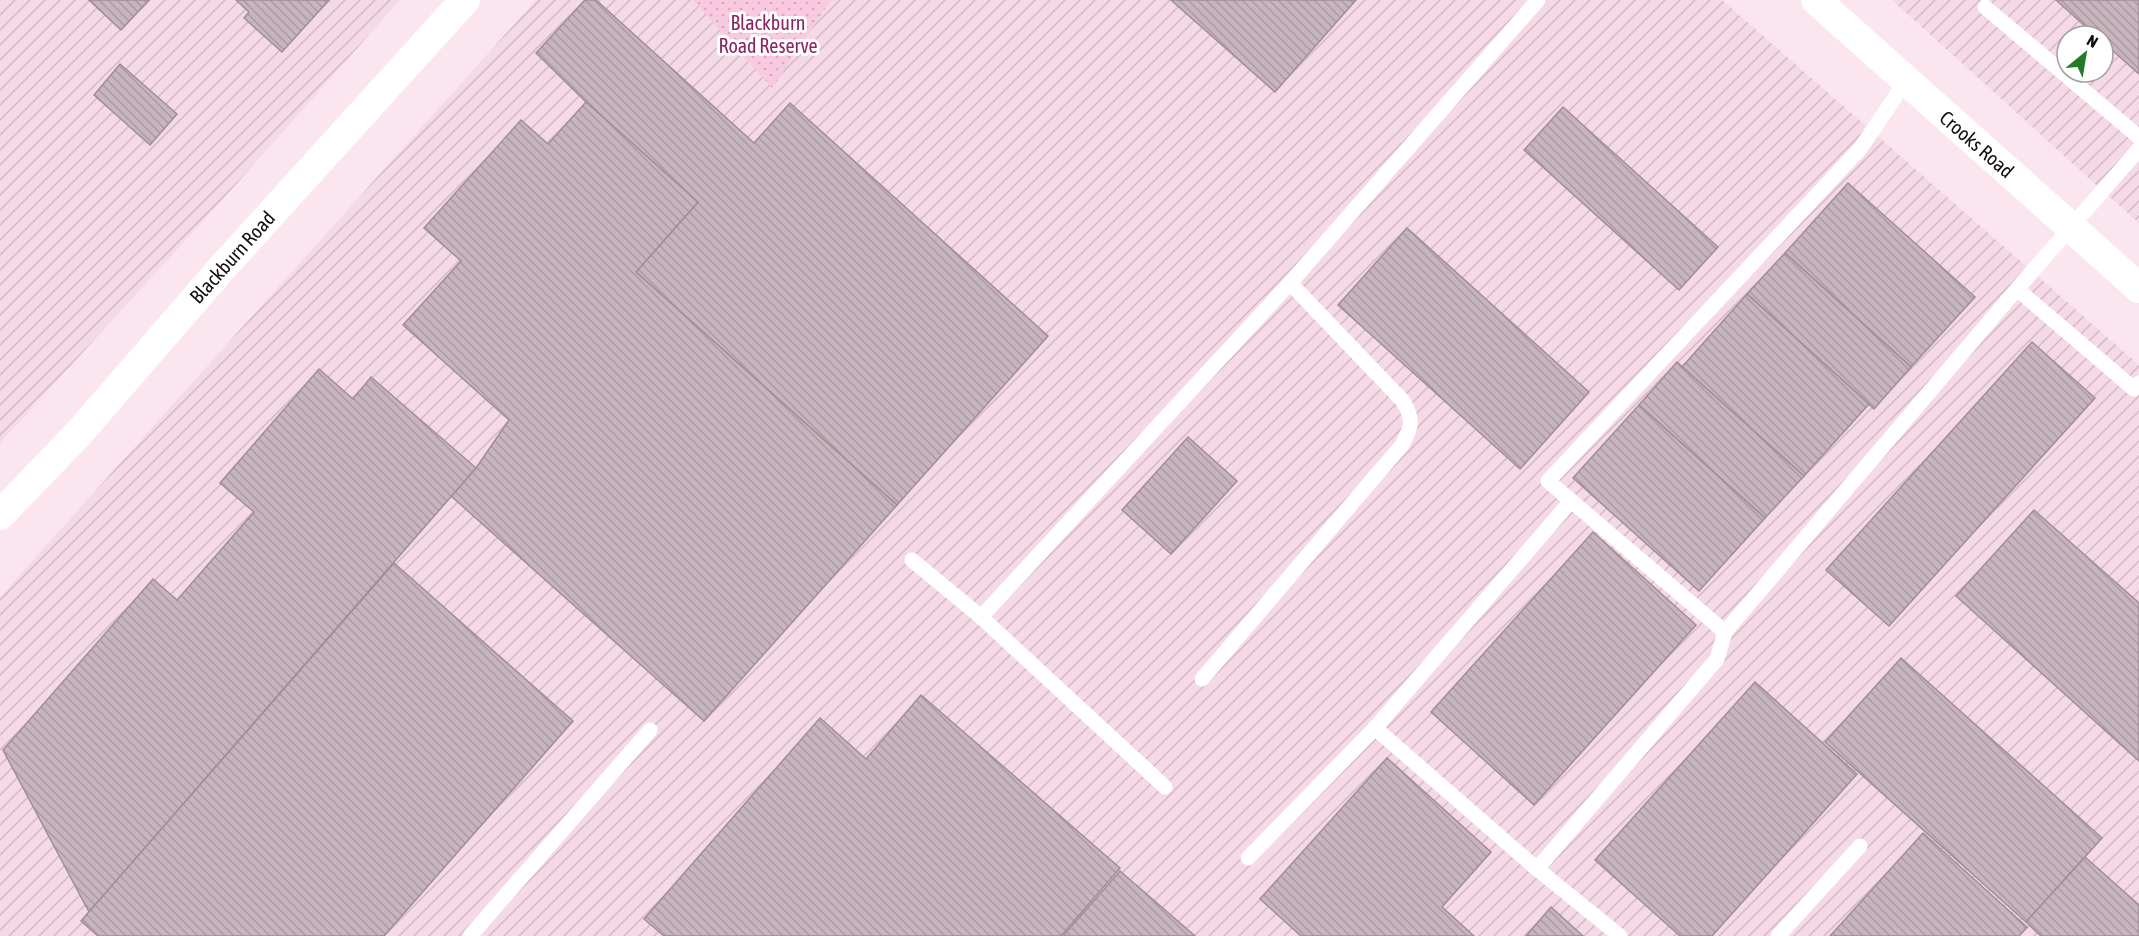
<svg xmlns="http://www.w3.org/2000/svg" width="2139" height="936" font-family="'Asap Condensed',sans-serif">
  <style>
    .industrial { fill: url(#industrial-furrows); fill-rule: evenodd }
    .grass { fill: url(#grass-dots) }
    .building { fill: url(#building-back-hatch); stroke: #a08d95; stroke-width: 1.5 }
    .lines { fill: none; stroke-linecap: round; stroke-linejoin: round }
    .lane { stroke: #fff; stroke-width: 15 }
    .street { stroke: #fff; stroke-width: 30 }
    .labels { text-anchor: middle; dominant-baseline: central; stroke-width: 6; stroke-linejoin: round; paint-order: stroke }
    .park-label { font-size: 20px; fill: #8c2360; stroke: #fff }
    .street-label { font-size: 20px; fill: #140e11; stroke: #fff }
  </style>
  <defs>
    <pattern id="industrial-furrows" width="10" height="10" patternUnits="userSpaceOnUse" patternTransform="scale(1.5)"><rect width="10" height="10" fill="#f6d9e6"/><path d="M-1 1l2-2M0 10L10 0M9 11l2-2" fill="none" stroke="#d2b9c4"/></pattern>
    <pattern id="grass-dots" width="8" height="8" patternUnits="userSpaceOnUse" patternTransform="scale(1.5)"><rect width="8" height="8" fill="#f9c9df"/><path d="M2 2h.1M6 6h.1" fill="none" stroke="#d5abbe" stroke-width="1.8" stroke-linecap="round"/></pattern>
    <pattern id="building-back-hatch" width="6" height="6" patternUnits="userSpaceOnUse" patternTransform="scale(1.5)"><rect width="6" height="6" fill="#c8b4bd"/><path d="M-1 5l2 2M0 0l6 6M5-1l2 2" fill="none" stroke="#ab9aa1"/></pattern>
  </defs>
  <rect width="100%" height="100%" fill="#fbe6ef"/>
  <!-- industrial -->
  <g class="industrial">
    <path d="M0,0H400L224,198L0,443Z"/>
    <path d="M536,0H1722L2139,365V936H0V597Z"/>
    <path d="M1892,0H2139V223L2113,200ZM2067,36H2103V72H2067Z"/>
  </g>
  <!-- grass -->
  <path class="grass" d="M693,0H831L772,88Z"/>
  <!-- building -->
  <g class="building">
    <path d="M89,0H149L121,30Z"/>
    <path d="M236,0H329L282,52L244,18L249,12Z"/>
    <path d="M585,0H596L754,143L790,103L1048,336L897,505L636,272L698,202L586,102L536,53Z"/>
    <path d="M1171,0H1356L1275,92Z"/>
    <path d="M2056,0H2139V74L2103,42V36H2096Z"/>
    <path d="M120,64L177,114L150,145L94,95Z"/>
    <path d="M586,102L698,202L636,272L897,505L704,721L451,496L476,468L509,420L403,325L461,261L424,228L521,120L548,144Z"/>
    <path d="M1563,107L1718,247L1679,290L1524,150Z"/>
    <path d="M1848,183L1975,297L1911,367L1785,253Z"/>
    <path d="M1407,228L1589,392L1520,469L1338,305Z"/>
    <path d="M1785,253L1911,367L1874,409L1747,294Z"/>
    <path d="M1747,294L1869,404L1804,476L1682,367Z"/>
    <path d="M2032,342L2095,398L1889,626L1826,570Z"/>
    <path d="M1677,362L1804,476L1765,518L1639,405Z"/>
    <path d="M319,369L353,399L371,377L476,468L89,912L3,750L153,579L177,600L254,512L220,483Z"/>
    <path d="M1639,405L1765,518L1699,591L1573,478Z"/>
    <path d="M1188,437L1237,481L1171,554L1122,510Z"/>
    <path d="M2034,510L2139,603V761L1956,596Z"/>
    <path d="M1593,532L1696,625L1534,805L1431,712Z"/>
    <path d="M394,563L573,721L384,936H98L81,921Z"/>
    <path d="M1901,658L2102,838L2026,922L1825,742Z"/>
    <path d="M1755,682L1857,774L1712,936H1680L1595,860Z"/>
    <path d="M921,695L1120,868L1061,936H664L644,919L820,718L866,759Z"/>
    <path d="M1387,758L1491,852L1442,907L1474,936H1301L1260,899Z"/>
    <path d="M1923,833L2027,927L2019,936H1830Z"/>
    <path d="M2085,857L2139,905V936H2041L2026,922Z"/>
    <path d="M1120,871L1195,936H1063Z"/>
    <path d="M1551,907L1583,936H1526Z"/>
  </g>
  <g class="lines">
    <!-- lane -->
    <g class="lane">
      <path d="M1985,7L2139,137"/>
      <path d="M1906,81L1860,149L1548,481L1725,632L2017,289"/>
      <path d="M2139,149L2017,289L2134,389L2139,383"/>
      <path d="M1571,501L1375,728L1537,869L1717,659L1725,632"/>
      <path d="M912,560L981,617L1165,787"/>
      <path d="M981,617L1290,283L1538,0"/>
      <path d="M1202,679L1402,445C1412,426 1414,420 1403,401L1290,283"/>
      <path d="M1248,858L1375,728"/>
      <path d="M1537,869L1620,936"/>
      <path d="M470,936L650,730"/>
      <path d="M1778,936L1860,846"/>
    </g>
    <!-- street -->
    <g class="street">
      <path d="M1816,0L2139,288"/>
      <path d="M0,515L79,433L222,268L465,0"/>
    </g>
  </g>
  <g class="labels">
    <!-- park labels -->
    <g class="park-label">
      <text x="768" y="22">Blackburn<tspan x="768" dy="23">Road Reserve</tspan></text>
    </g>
    <!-- street labels -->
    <g class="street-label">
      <text transform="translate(1977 144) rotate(41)">Crooks Road</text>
      <text transform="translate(232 257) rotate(-48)">Blackburn Road</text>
    </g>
  </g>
  <!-- north arrow -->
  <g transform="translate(2085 54) rotate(30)"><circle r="28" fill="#ffffff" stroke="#a19fa0" stroke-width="1.5"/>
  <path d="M0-4.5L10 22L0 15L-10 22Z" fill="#247a27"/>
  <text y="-9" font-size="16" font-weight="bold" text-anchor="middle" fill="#140e11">N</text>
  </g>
</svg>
